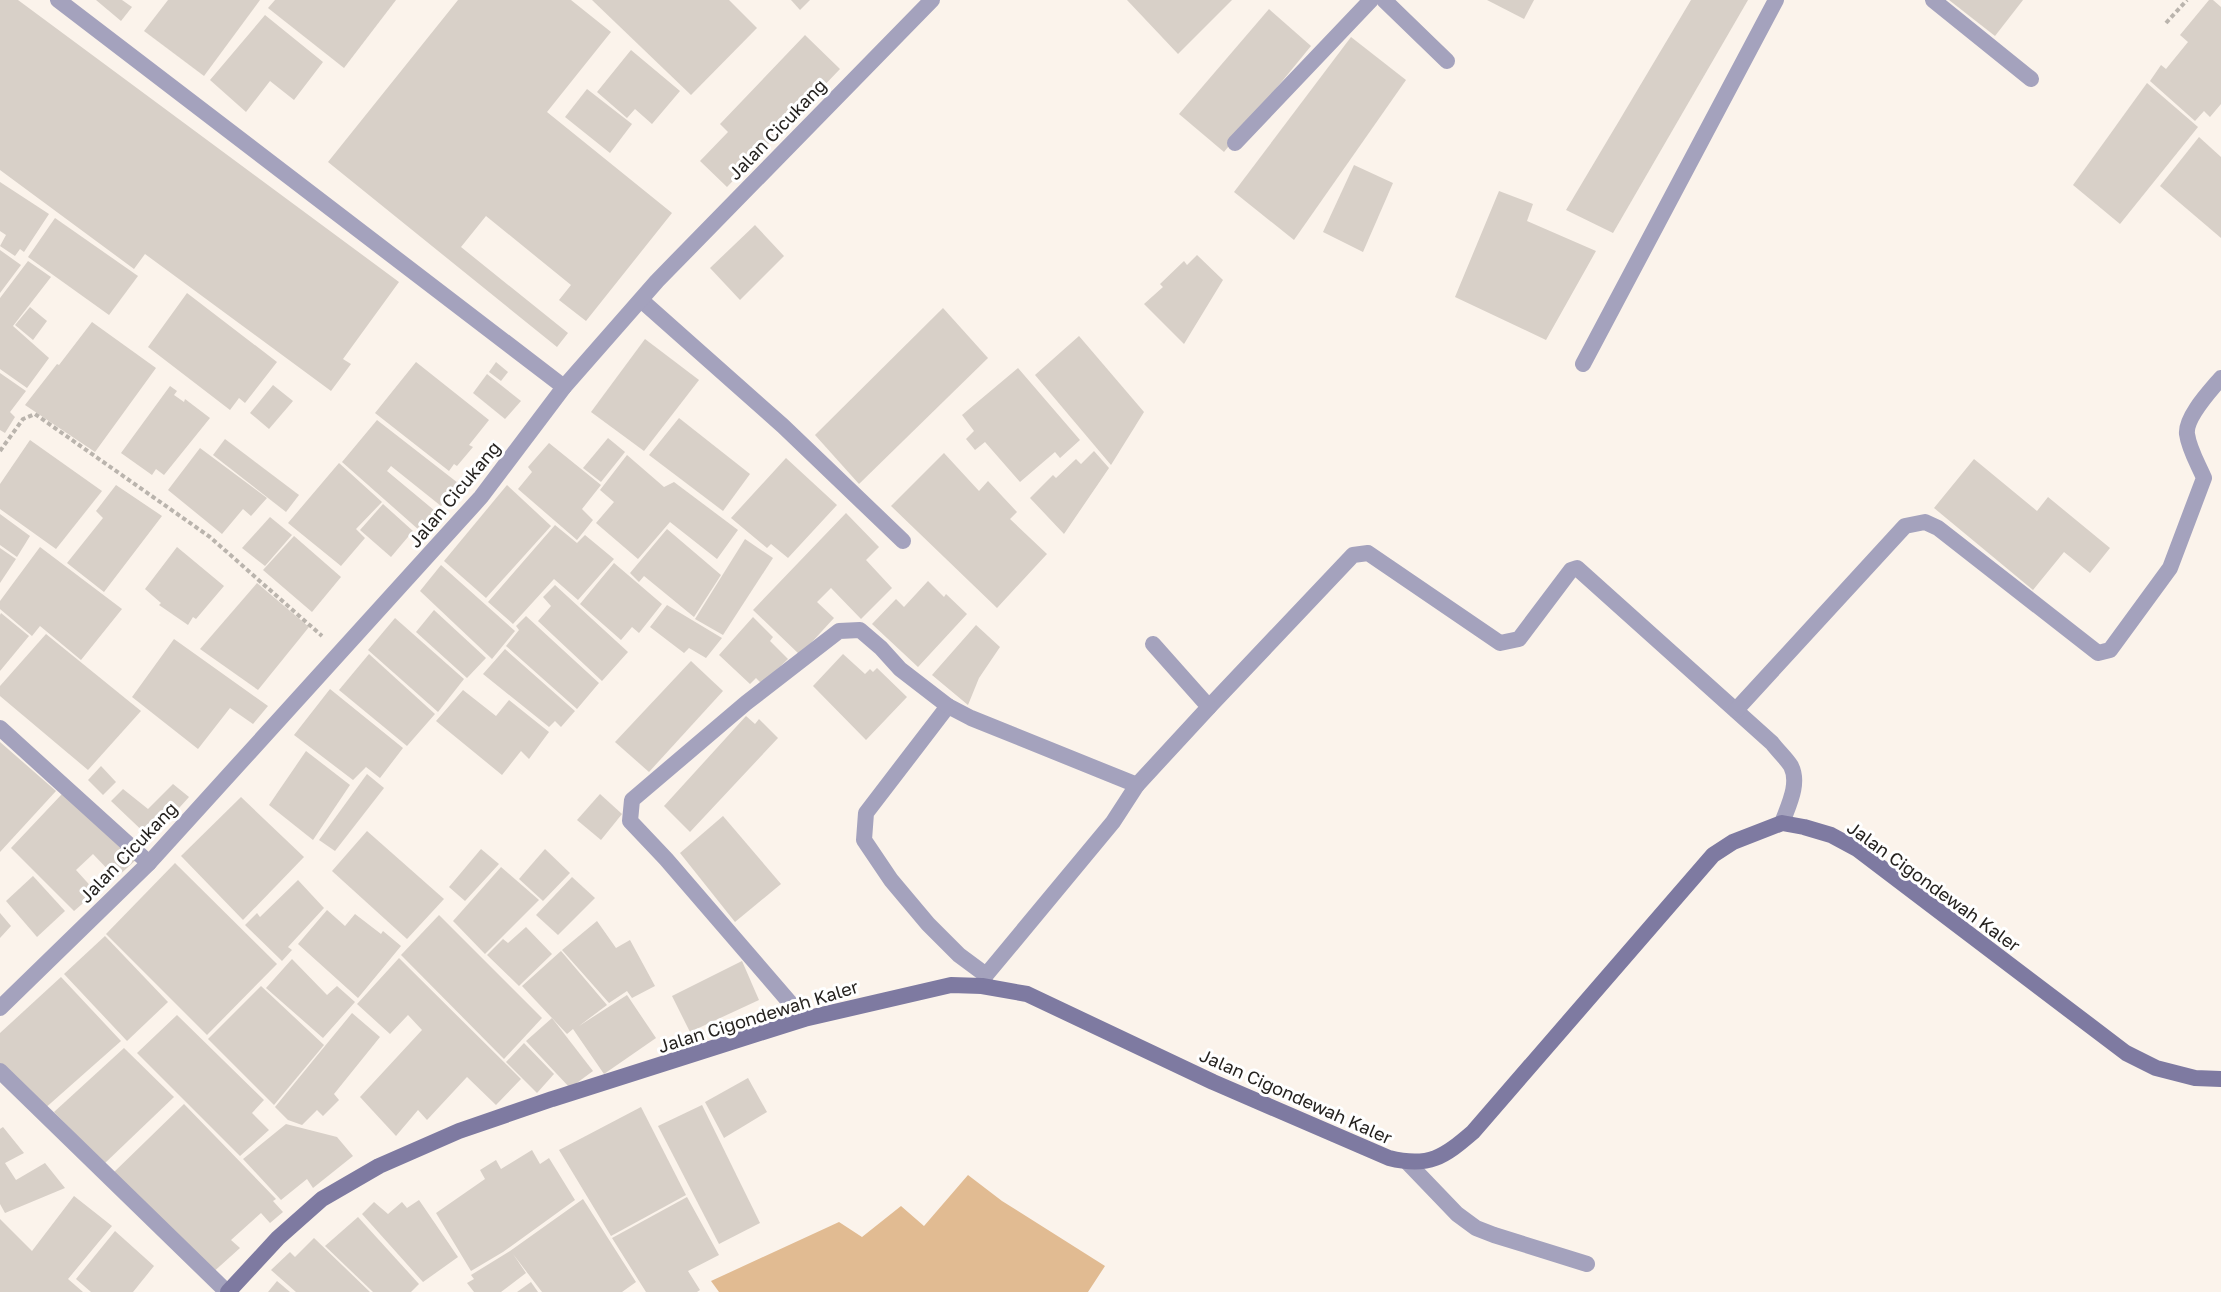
<svg xmlns="http://www.w3.org/2000/svg" width="2221" height="1292" font-family="'Golos Text',sans-serif">
  <style>
    .green { fill: #e1bb92 }
    .building { fill: #d8d0c8 }
    .lines { fill: none; stroke-linecap: round; stroke-linejoin: round }
    .path { stroke: #bab4ad; stroke-width: 4; stroke-dasharray: 4.5 3; stroke-linecap: butt }
    .service { stroke: #a4a2bd; stroke-width: 16 }
    .minor { stroke: #a4a2bd; stroke-width: 16 }
    .secondary { stroke: #7e7aa1; stroke-width: 16 }
    .labels { text-anchor: middle; dominant-baseline: central; stroke-width: 6; stroke-linejoin: round; paint-order: stroke }
    .street-label { font-size: 18px; fill: #25221f; stroke: #fff }
  </style>
  <rect width="100%" height="100%" fill="#fbf3eb"/>
  <!-- green -->
  <path class="green" d="M968,1175L1002,1201L1105,1266L1088,1292H719L711,1281L839,1222L862,1237L901,1206L924,1226Z"/>
  <!-- building -->
  <g class="building">
    <path d="M0,0H18L399,282L343,359L351,364L331,391L145,254L134,269L0,170Z"/>
    <path d="M96,0H122L132,7L121,21Z"/>
    <path d="M168,0H260L204,76L144,31Z"/>
    <path d="M275,0H396L344,68L268,8Z"/>
    <path d="M458,0H571L611,32L547,112L672,213L586,321L559,300L571,285L486,216L461,247L568,333L557,347L328,162Z"/>
    <path d="M592,0H729L757,28L691,95Z"/>
    <path d="M791,0H810L800,10Z"/>
    <path d="M1127,0H1232L1178,54Z"/>
    <path d="M1487,0H1534L1524,19Z"/>
    <path d="M1691,0H1748L1613,233L1566,210Z"/>
    <path d="M1949,0H2023L1995,36Z"/>
    <path d="M2209,0H2213L2221,7V104L2210,117L2204,111L2195,121L2150,81L2161,65L2166,69L2188,42L2180,35Z"/>
    <path d="M1269,9L1311,46L1224,152L1179,114Z"/>
    <path d="M265,15L323,62L294,100L270,81L246,112L210,80Z"/>
    <path d="M805,35L840,69L727,187L700,161L728,132L720,124Z"/>
    <path d="M1351,37L1406,80L1294,240L1234,192Z"/>
    <path d="M631,50L680,91L652,124L635,109L627,118L597,92Z"/>
    <path d="M2147,83L2198,127L2120,224L2073,185Z"/>
    <path d="M587,89L632,124L610,153L565,117Z"/>
    <path d="M2199,137L2221,157V238L2160,186Z"/>
    <path d="M1354,165L1393,183L1363,252L1323,232Z"/>
    <path d="M0,182L49,214L24,252L20,249L15,256L0,246L6,235L0,231Z"/>
    <path d="M1499,191L1533,204L1527,221L1596,251L1546,340L1455,297Z"/>
    <path d="M55,218L138,276L109,315L28,257Z"/>
    <path d="M755,225L784,256L740,300L710,268Z"/>
    <path d="M0,250L21,265L0,293Z"/>
    <path d="M1197,255L1223,280L1184,344L1144,304L1163,287L1160,284L1184,261L1187,265Z"/>
    <path d="M28,261L51,277L13,326L49,358L27,388L0,369V298Z"/>
    <path d="M187,293L277,362L245,403L239,398L230,410L148,347Z"/>
    <path d="M30,307L47,321L33,340L15,325Z"/>
    <path d="M943,308L988,358L859,484L815,435Z"/>
    <path d="M92,322L156,368L95,452L25,405L57,364L59,365Z"/>
    <path d="M1079,336L1144,412L1111,465L1035,375Z"/>
    <path d="M645,339L699,380L644,451L591,412Z"/>
    <path d="M416,362L489,420L469,445L473,447L457,466L454,464L449,471L375,413Z"/>
    <path d="M496,362L508,372L501,381L489,372Z"/>
    <path d="M1018,368L1080,440L1060,458L1055,452L1020,482L985,442L975,450L966,439L974,431L962,415Z"/>
    <path d="M0,373L26,391L10,412L15,417L5,433L0,430Z"/>
    <path d="M487,374L521,401L505,419L473,393Z"/>
    <path d="M273,385L293,401L269,429L250,413Z"/>
    <path d="M170,386L177,391L174,395L184,402L185,399L210,418L164,475L156,469L152,475L121,453Z"/>
    <path d="M679,418L750,474L723,511L649,455Z"/>
    <path d="M377,420L458,483L441,506L391,466L387,471L435,511L419,530L342,462Z"/>
    <path d="M608,438L625,452L601,482L583,468Z"/>
    <path d="M225,439L299,495L286,512L213,455Z"/>
    <path d="M30,440L102,491L56,549L0,509V484Z"/>
    <path d="M549,443L601,485L582,509L593,520L577,540L518,489L532,472L528,467Z"/>
    <path d="M200,448L267,498L251,516L243,509L222,534L168,490Z"/>
    <path d="M1094,451L1109,468L1064,534L1030,498L1053,475L1056,478L1076,459L1081,464Z"/>
    <path d="M944,453L979,491L988,481L1017,512L1010,519L1047,554L997,608L891,506Z"/>
    <path d="M627,455L664,487L674,482L738,530L717,559L670,522L638,559L596,523L614,502L600,490Z"/>
    <path d="M786,458L837,505L788,558L771,544L767,548L731,518Z"/>
    <path d="M1974,459L2037,511L2048,497L2110,548L2090,573L2064,552L2033,590L1934,508Z"/>
    <path d="M339,463L382,502L356,529L365,538L341,566L288,523Z"/>
    <path d="M116,485L162,516L104,592L67,563L103,518L96,511Z"/>
    <path d="M507,485L551,526L486,598L444,561Z"/>
    <path d="M383,504L413,531L391,557L360,530Z"/>
    <path d="M846,513L879,547L866,560L892,588L861,619L831,588L817,602L834,618L800,655L753,610Z"/>
    <path d="M0,514L30,536L17,557L0,545Z"/>
    <path d="M270,517L292,535L265,566L242,548Z"/>
    <path d="M555,525L577,543L585,535L614,559L578,600L554,579L513,624L488,602Z"/>
    <path d="M667,529L721,575L694,617L644,576L639,582L630,573Z"/>
    <path d="M294,536L341,577L312,612L263,570Z"/>
    <path d="M745,539L773,558L723,635L695,619Z"/>
    <path d="M40,547L122,609L81,660L40,626L32,636L0,609V601Z"/>
    <path d="M177,547L224,586L196,619L193,617L188,625L159,605L161,603L145,589Z"/>
    <path d="M0,548L16,559L0,583Z"/>
    <path d="M614,563L662,604L639,633L632,627L621,640L580,604Z"/>
    <path d="M441,565L515,631L492,659L420,591Z"/>
    <path d="M928,581L944,597L946,594L967,614L918,667L872,624L896,599L904,607Z"/>
    <path d="M257,583L309,627L258,690L200,649Z"/>
    <path d="M555,585L628,652L602,681L538,621L551,606L543,597Z"/>
    <path d="M667,605L722,638L706,658L689,648L684,653L650,627Z"/>
    <path d="M434,610L486,658L467,678L416,632Z"/>
    <path d="M1,613L29,636L0,671V615Z"/>
    <path d="M526,616L599,683L577,709L506,646L519,630L516,626Z"/>
    <path d="M753,617L773,637L770,641L788,659L762,684L756,678L750,684L719,655Z"/>
    <path d="M395,618L464,679L438,712L368,650Z"/>
    <path d="M976,625L1000,647L979,678L968,705L932,675Z"/>
    <path d="M46,634L141,711L88,770L0,696V686Z"/>
    <path d="M174,639L268,706L253,724L230,708L198,749L132,697Z"/>
    <path d="M505,649L575,711L561,727L555,721L549,727L483,674Z"/>
    <path d="M369,654L435,714L407,746L339,690Z"/>
    <path d="M843,654L865,674L870,669L873,672L877,668L907,697L866,740L813,686Z"/>
    <path d="M691,661L723,691L649,772L615,742Z"/>
    <path d="M330,689L403,748L380,778L366,767L353,780L294,735Z"/>
    <path d="M463,690L496,716L509,700L549,732L529,759L521,751L502,775L436,721Z"/>
    <path d="M746,716L755,724L759,719L778,738L690,832L664,806Z"/>
    <path d="M0,742L56,791L0,852Z"/>
    <path d="M306,751L350,785L313,840L269,805Z"/>
    <path d="M101,766L116,782L103,795L88,780Z"/>
    <path d="M367,774L384,788L335,851L319,840Z"/>
    <path d="M173,784L189,797L151,839L111,801L123,789L148,809Z"/>
    <path d="M62,794L138,858L116,878L93,854L76,870L96,892L74,911L11,848Z"/>
    <path d="M600,794L622,814L601,840L577,820Z"/>
    <path d="M241,797L304,857L243,920L181,856Z"/>
    <path d="M723,816L781,884L735,922L680,853Z"/>
    <path d="M367,831L444,899L407,939L332,871Z"/>
    <path d="M481,849L499,864L465,901L449,887Z"/>
    <path d="M545,849L570,873L543,901L519,879Z"/>
    <path d="M175,863L277,964L207,1035L106,934Z"/>
    <path d="M501,867L539,900L485,954L453,921Z"/>
    <path d="M33,876L65,911L37,937L6,901Z"/>
    <path d="M572,877L595,898L558,935L536,915Z"/>
    <path d="M298,880L324,908L288,947L292,950L282,961L245,925L257,913L260,917Z"/>
    <path d="M327,910L345,926L355,914L381,934L383,931L401,946L358,998L298,944Z"/>
    <path d="M0,913L11,926L0,938Z"/>
    <path d="M439,915L542,1018L504,1059L401,955Z"/>
    <path d="M597,921L616,948L630,940L655,986L632,998L627,991L609,1003L562,950Z"/>
    <path d="M526,927L552,954L519,986L487,955L503,939L508,943Z"/>
    <path d="M105,936L168,1002L127,1041L64,974Z"/>
    <path d="M561,951L607,1005L579,1026L627,995L656,1038L604,1074L573,1029L567,1034L522,986Z"/>
    <path d="M399,958L521,1079L496,1105L467,1077L427,1120L418,1110L396,1136L360,1097L422,1030L408,1015L390,1034L357,1004Z"/>
    <path d="M292,959L327,995L337,986L355,1002L323,1038L266,988Z"/>
    <path d="M742,961L759,1000L690,1032L672,996Z"/>
    <path d="M61,977L121,1041L43,1110L0,1063V1033Z"/>
    <path d="M261,986L324,1045L274,1105L208,1039Z"/>
    <path d="M352,1013L380,1037L334,1094L339,1100L323,1116L317,1110L302,1125L288,1120L275,1107Z"/>
    <path d="M177,1015L264,1100L252,1113L269,1130L240,1156L137,1053Z"/>
    <path d="M552,1018L593,1071L570,1088L526,1041Z"/>
    <path d="M524,1043L554,1074L537,1093L506,1062Z"/>
    <path d="M124,1048L174,1097L104,1164L54,1112Z"/>
    <path d="M748,1078L767,1112L724,1138L705,1102Z"/>
    <path d="M184,1104L276,1199L273,1201L283,1212L270,1223L261,1213L231,1240L240,1248L210,1275L111,1175Z"/>
    <path d="M702,1105L760,1223L719,1244L658,1126Z"/>
    <path d="M641,1107L686,1195L611,1236L559,1150Z"/>
    <path d="M286,1124L337,1137L353,1156L313,1188L307,1179L281,1200L243,1159Z"/>
    <path d="M3,1127L24,1153L5,1163L16,1180L45,1163L65,1188L5,1213L0,1204V1129Z"/>
    <path d="M532,1150L540,1164L549,1158L575,1200L503,1252L471,1271L436,1213L485,1179L480,1170L496,1160L501,1169Z"/>
    <path d="M74,1196L112,1226L68,1279L83,1292H0V1219L32,1251Z"/>
    <path d="M687,1197L719,1255L688,1271L700,1290L697,1292H646L612,1238Z"/>
    <path d="M583,1199L636,1282L622,1292H542L513,1254L526,1273L501,1292H474L467,1283L474,1279L471,1275L510,1251Z"/>
    <path d="M419,1200L458,1257L423,1282L362,1214L374,1202L388,1214L402,1202L407,1208Z"/>
    <path d="M358,1217L419,1284L411,1292H373L325,1246Z"/>
    <path d="M115,1231L154,1266L133,1292H91L76,1279Z"/>
    <path d="M314,1238L370,1292H296L271,1270L290,1252L295,1257Z"/>
    <path d="M277,1281L290,1292H268Z"/>
    <path d="M531,1282L538,1292H517Z"/>
  </g>
  <g class="lines">
    <!-- path -->
    <g class="path">
      <path d="M2166,23L2187,0"/>
      <path d="M0,451L23,419L35,414L210,537L322,636"/>
    </g>
    <!-- service -->
    <g class="service">
      <path d="M1384,0L1447,61"/>
      <path d="M1933,0L2031,79"/>
      <path d="M1235,143L1371,0"/>
      <path d="M1583,364L1776,0"/>
    </g>
    <!-- minor -->
    <g class="minor">
      <path d="M58,0L564,387"/>
      <path d="M641,300L783,426L903,541"/>
      <path d="M1209,707L1353,555L1368,553L1500,643L1519,639L1571,570L1577,568L1772,743C1778,751 1786,758 1791,766C1800,784 1788,806 1782,823"/>
      <path d="M1736,710L1905,526L1925,522L1938,528L2098,653L2110,650L2170,568L2204,478C2198,464 2189,449 2187,434C2185,417 2211,390 2221,378"/>
      <path d="M0,728L149,863"/>
      <path d="M1137,785L1209,707L1153,644"/>
      <path d="M982,986L986,975L1113,822L1137,785L971,718L948,706L866,813L864,840L891,880L928,924L959,955L986,975"/>
      <path d="M0,1008L149,863L481,497L564,387L657,281L932,0"/>
      <path d="M804,1019L666,859L630,821L632,800L746,703L839,631L860,630L881,648L900,669L948,706"/>
      <path d="M0,1071L227,1292"/>
      <path d="M1408,1163L1457,1214L1476,1228L1494,1235L1587,1264"/>
    </g>
    <!-- secondary -->
    <path class="secondary" d="M228,1292L278,1238L322,1199L379,1166L459,1131L552,1099L804,1019L951,985L982,986L1027,994L1213,1082L1389,1158C1429,1168 1444,1157 1473,1132L1713,855L1733,842L1782,823L1804,827L1831,835L1857,849L2126,1053L2156,1068L2195,1078L2221,1079"/>
  </g>
  <g class="labels">
    <!-- street labels -->
    <g class="street-label">
      <text transform="translate(777 129) rotate(-46)">Jalan Cicukang</text>
      <text transform="translate(454 494) rotate(-50)">Jalan Cicukang</text>
      <text transform="translate(128 852) rotate(-46)">Jalan Cicukang</text>
      <text transform="translate(1934 886) rotate(36)">Jalan Cigondewah Kaler</text>
      <text transform="translate(758 1016) rotate(-17)">Jalan Cigondewah Kaler</text>
      <text transform="translate(1296 1096) rotate(24)">Jalan Cigondewah Kaler</text>
    </g>
  </g>
</svg>
